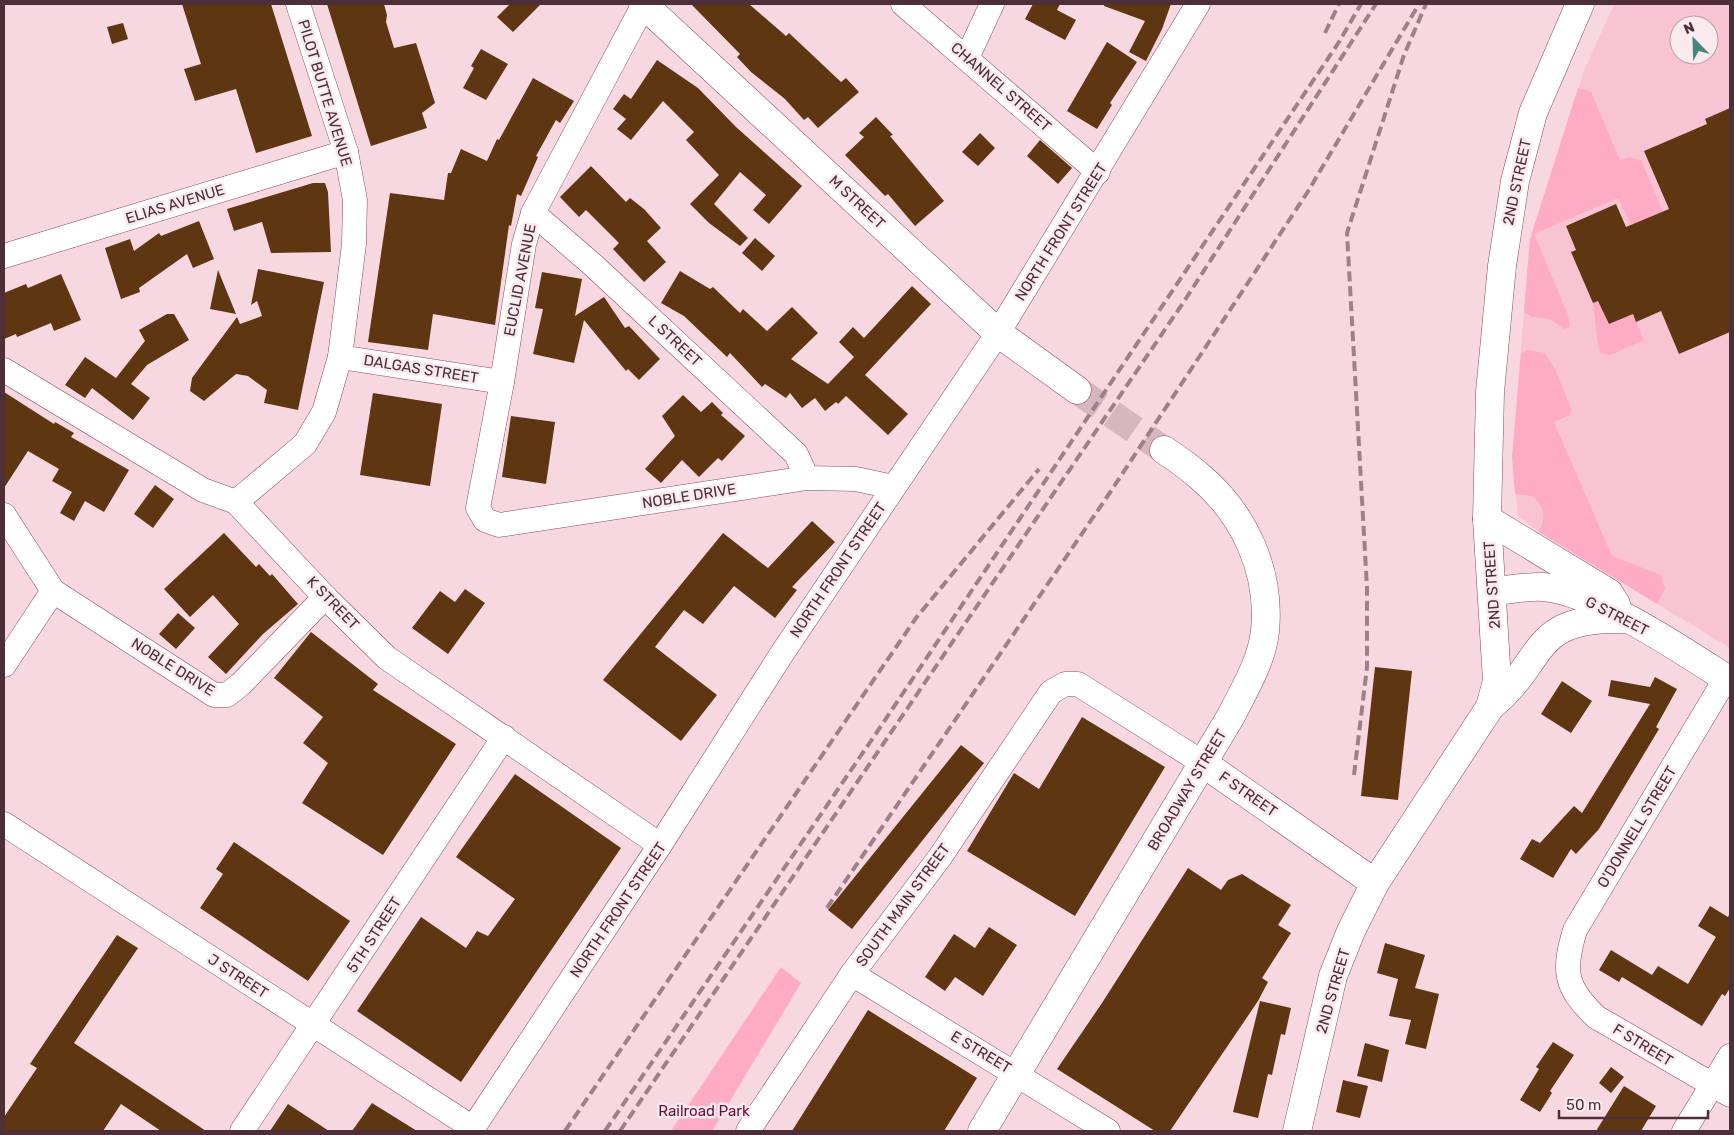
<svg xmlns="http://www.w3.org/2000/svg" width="1734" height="1135" font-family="Rubik,sans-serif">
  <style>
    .built { fill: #f8c4d3; fill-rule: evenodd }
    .green { fill: #feabc5 }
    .building { fill: #5e3612 }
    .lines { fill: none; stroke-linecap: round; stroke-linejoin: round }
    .secondary-tunnel { stroke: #d6b6bf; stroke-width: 28; stroke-dasharray: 28 14; stroke-linecap: butt }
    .street-casing { stroke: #8b485f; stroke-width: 25 }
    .secondary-casing { stroke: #8b485f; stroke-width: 29 }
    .street { stroke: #fff; stroke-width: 24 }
    .secondary { stroke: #fff; stroke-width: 28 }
    .rail { stroke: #9f8089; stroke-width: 4; stroke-dasharray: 10 5; stroke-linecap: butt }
    .labels { text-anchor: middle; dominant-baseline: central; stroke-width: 5; stroke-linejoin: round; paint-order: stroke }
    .street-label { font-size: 15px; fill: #4d2f39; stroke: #faeaee }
    .park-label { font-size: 15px; fill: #690e38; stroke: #faeaee }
  </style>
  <rect width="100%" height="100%" fill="#f8d8e0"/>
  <!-- built -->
  <path class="built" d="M1614,4H1730V648L1539,532L1518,516L1512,457L1530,239L1584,71ZM1679,25H1709V55H1679Z"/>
  <!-- green -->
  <g class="green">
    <path d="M1578,88L1591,92L1620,160L1629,157L1641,160L1663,212L1631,225L1618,198L1534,234L1568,315L1570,327L1564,329L1550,319L1532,317L1524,312L1530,239Z"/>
    <path d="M1598,301L1609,324L1633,314L1644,340L1610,355L1601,353L1598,345L1593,303Z"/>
    <path d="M1528,350L1545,353L1556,371L1571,409L1570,415L1554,422L1612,556L1661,575L1665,589L1657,604L1539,532C1546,517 1545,506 1532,496L1515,494L1512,457L1521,354Z"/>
    <path d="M781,967L801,983L712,1131H671Z"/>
  </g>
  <!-- building -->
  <g class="building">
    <path d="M182,4H271L312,136L256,153L236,89L195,101L184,69L201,64Z"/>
    <path d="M327,4H384L387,15L386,22L394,48L416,43L435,103L422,113L427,128L371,146Z"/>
    <path d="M510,4H541L513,32L497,17Z"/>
    <path d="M691,4H749L786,36L789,33L841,82L846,78L859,92L818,128L808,117L804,120L785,99L751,72L737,57L740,54Z"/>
    <path d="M1033,4H1060L1057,10L1076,20L1065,40L1025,19Z"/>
    <path d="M1104,4H1171L1162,29L1146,61L1129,52L1145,21L1104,6Z"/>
    <path d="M123,23L128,39L112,44L107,27Z"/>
    <path d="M1107,42L1137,62L1110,103L1112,105L1097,129L1067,111Z"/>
    <path d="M481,49L508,64L486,100L463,88L474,68L471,66Z"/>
    <path d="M657,60L698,88L736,127L802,186L769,224L753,210L766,195L740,172L714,204L748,238L740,246L709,223L690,204L719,175L686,140L694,132L663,101L631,140L617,129L626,119L613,109L624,94L631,99Z"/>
    <path d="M533,78L574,101L560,123L556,120L536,156L538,157L521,196L517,194L511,226L509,225L495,325L433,314L428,350L368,342L390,193L444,200L448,173H451L461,149L487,161L497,139L499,140Z"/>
    <path d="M1730,108V332L1679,354L1661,311L1636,322L1633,314L1609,324L1598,301L1593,303L1571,252L1576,250L1566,226L1616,204L1626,227L1669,209L1644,151L1707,124L1705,119Z"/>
    <path d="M876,117L893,135L890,136L944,201L915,226L888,194L885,196L845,155L864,137L859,133Z"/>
    <path d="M980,133L995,148L978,166L962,152Z"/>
    <path d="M1040,140L1072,168L1058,184L1027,156Z"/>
    <path d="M591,166L626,202L630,198L644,209L661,228L647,241L666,262L644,282L613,249L619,243L586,210L579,217L560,197Z"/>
    <path d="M313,183H325L328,192L331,252L271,253L262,222L234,231L227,209Z"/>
    <path d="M199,221L214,259L193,268L187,254L139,288L140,292L121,299L105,248L130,239L134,251L159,233L161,236Z"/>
    <path d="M755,238L775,256L762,271L742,253Z"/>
    <path d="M258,269L324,282L298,410L264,403L267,390L248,376L236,374L204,401L190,391L192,378L237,317L240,324L262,316L257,301L251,305Z"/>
    <path d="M218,270L236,314L210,309Z"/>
    <path d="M680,271L710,289L713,287L740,313L743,309L767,331L792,307L818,333L791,359L828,384L854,357L839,342L853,327L864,338L912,286L931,304L865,375L908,414L888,435L846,396L838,404L836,402L825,411L815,398L802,408L790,393L786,398L765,384L762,387L730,353L727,357L684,316L661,303Z"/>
    <path d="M542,272L582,279L575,316L604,297L625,328L629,326L660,359L639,380L628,369L626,371L584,320L574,363L533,354L543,309L535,308Z"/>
    <path d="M61,274L81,320L54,331L51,323L17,337L16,334L4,339V293L26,284L28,288Z"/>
    <path d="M167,314H174L189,340L147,365L131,384L150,398L133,420L92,388L85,398L65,385L85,357L116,378L145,341L139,330Z"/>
    <path d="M4,392L54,424L55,422L74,433L71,437L129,470L104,512L85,501L74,521L60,513L72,492L52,481L59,469L28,451L4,488Z"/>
    <path d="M373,393L442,404L430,486L360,475Z"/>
    <path d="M683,395L701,412L712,402L723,413L721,415L745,436L722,461L718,458L699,477L682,460L661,483L645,469L675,436L662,416Z"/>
    <path d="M511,416L555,422L546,484L502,477Z"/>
    <path d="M155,485L174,499L153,528L134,514Z"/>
    <path d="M812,521L835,542L792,587L797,590L775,618L734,586L703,624L684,610L655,647L717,695L681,741L603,680L723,533L768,568Z"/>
    <path d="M224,533L256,567L259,564L270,576L272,574L298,604L263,634L226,674L208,657L239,624L213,595L190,617L164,589Z"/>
    <path d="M465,589L485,603L448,654L412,628L440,591L455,602Z"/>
    <path d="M178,613L195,628L176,649L159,634Z"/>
    <path d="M311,632L378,684L373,690L456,744L383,855L302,803L328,763L303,743L323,717L274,678Z"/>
    <path d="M1375,667L1412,671L1398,800L1361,796Z"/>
    <path d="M1655,677L1677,689L1656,727L1659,729L1599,829L1576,854L1571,849L1553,878L1520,859L1532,839L1540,843L1574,806L1582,813L1650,704L1608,696L1611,680L1650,687Z"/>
    <path d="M1562,681L1592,701L1571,733L1541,714Z"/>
    <path d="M1082,717L1165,767L1075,916L967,851L1014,773L1039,789Z"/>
    <path d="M961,745L984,763L852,929L828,910Z"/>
    <path d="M515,774L621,848L461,1082L357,1011L421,917L466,948L477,931L488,936L515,899L456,857Z"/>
    <path d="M234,842L350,921L308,981L200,908L223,874L216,869Z"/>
    <path d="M1188,868L1221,890L1228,880L1242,874L1291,905L1278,925L1291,933L1262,978L1268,982L1258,1001L1170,1131H1155L1057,1069L1102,1003Z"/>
    <path d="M1710,906L1728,917L1730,913V988L1725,996L1722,994L1702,1026L1622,977L1619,982L1599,970L1611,950L1652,975L1658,966L1688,984L1716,937L1698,926Z"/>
    <path d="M989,927L1017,945L983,996L955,977L945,991L925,977L954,934L975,948Z"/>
    <path d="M117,935L138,948L74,1043L206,1131H161L121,1104L103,1131H4V1117L37,1068L30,1064Z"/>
    <path d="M1385,943L1425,955L1415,988L1439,994L1426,1049L1405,1044L1411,1020L1389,1016L1398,979L1377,973Z"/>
    <path d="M1260,1001L1291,1008L1285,1035L1281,1034L1272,1075L1268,1074L1258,1118L1233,1112Z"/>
    <path d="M868,1010L977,1078L944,1131H792Z"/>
    <path d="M1553,1042L1574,1055L1550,1091L1552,1093L1540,1112L1520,1100L1539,1069L1536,1067Z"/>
    <path d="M1365,1043L1389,1050L1382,1082L1357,1076Z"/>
    <path d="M1611,1067L1624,1077L1611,1093L1599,1083Z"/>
    <path d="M1343,1080L1368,1086L1360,1118L1336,1112Z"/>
    <path d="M1624,1086L1656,1106L1641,1131H1596Z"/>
    <path d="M372,1103L417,1131H352Z"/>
    <path d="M288,1104L329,1131H270Z"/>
  </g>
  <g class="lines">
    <!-- secondary-tunnel -->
    <path class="secondary-tunnel" d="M1077,390L1164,450"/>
    <!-- street casing -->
    <g class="street-casing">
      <g id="street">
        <path d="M644,4L533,213L524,244L502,382L478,508L485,520L499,525L807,478L856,479L893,487"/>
        <path d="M903,4L1098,172"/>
        <path d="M967,58L992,4"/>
        <path d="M533,213L593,265L796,454L807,478"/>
        <path d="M4,256L346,152"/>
        <path d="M340,357L502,382"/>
        <path d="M4,370L203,490L236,502L325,597L387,658L660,845"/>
        <path d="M236,502L305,444L324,412L340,357L354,244L355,200L346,152L298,4"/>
        <path d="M4,515L53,591L4,665"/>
        <path d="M53,591L214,695H227L241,684L325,597"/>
        <path d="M1726,678L1575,930C1563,971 1564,986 1596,1017L1730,1095"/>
        <path d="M4,824L473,1128"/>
        <path d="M852,974L1108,1131"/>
        <path d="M242,1131L504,737"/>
        <path d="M471,1131L660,845L783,652L998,333L1198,4"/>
        <path d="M748,1131L852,974L940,857L1051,692L1065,684H1078L1203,763"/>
        <path d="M1684,1131L1730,1056"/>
      </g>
    </g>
    <!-- secondary casing -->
    <g class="secondary-casing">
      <g id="secondary">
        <path d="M643,4L998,333L1077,390"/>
        <path d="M1487,519L1609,593L1616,604"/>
        <path d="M1493,591C1509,590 1527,586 1543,587C1595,591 1685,652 1730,681"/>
        <path d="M1490,707C1548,660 1528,617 1623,619"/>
        <path d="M1203,763L1375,883"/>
        <path d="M982,1131L1231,716C1244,690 1262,661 1265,631C1271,571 1244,513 1198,475C1188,466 1176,458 1164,450"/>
        <path d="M1297,1131L1333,976L1351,931L1375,883L1490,707L1497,681L1487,519L1490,392L1502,266L1515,181L1533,113L1580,4"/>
      </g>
    </g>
    <!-- street -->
    <use href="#street" class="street"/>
    <!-- secondary -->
    <use href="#secondary" class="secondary"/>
    <!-- rail -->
    <g class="rail">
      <path d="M1325,33L1339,4"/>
      <path d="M1354,775L1367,667V588L1347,233L1404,55L1426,4"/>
      <path d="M827,908L1109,494L1307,193L1419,4"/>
      <path d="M565,1131L916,618L1039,469"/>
      <path d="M605,1131L877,732L1339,42L1361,4"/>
      <path d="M620,1131L1183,303L1376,4"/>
    </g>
  </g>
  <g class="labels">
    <!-- street labels -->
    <g class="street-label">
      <text transform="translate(1001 87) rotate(41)">CHANNEL STREET</text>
      <text transform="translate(325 93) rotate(73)">PILOT BUTTE AVENUE</text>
      <text transform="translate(1517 182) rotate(-78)">2ND STREET</text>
      <text transform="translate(857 202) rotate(43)">M STREET</text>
      <text transform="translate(175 204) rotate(-17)">ELIAS AVENUE</text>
      <text transform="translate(1061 232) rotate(-58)">NORTH FRONT STREET</text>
      <text transform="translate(520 280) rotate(-79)">EUCLID AVENUE</text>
      <text transform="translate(675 341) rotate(43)">L STREET</text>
      <text transform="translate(421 369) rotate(9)">DALGAS STREET</text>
      <text transform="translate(689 496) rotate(-9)">NOBLE DRIVE</text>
      <text transform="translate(838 570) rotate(-56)">NORTH FRONT STREET</text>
      <text transform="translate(1492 585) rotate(-94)">2ND STREET</text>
      <text transform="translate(333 603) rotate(46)">K STREET</text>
      <text transform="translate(1617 616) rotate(27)">G STREET</text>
      <text transform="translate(173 667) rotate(32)">NOBLE DRIVE</text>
      <text transform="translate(1187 790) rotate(-59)">BROADWAY STREET</text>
      <text transform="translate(1248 794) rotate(35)">F STREET</text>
      <text transform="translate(1637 827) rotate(-59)">O'DONNELL STREET</text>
      <text transform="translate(903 905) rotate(-54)">SOUTH MAIN STREET</text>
      <text transform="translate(618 910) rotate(-56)">NORTH FRONT STREET</text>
      <text transform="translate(374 935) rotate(-57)">5TH STREET</text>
      <text transform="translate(238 976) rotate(33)">J STREET</text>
      <text transform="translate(1333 991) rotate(-74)">2ND STREET</text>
      <text transform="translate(1643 1045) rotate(31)">F STREET</text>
      <text transform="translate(981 1052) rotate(31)">E STREET</text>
    </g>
    <!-- park labels -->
    <g class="park-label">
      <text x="704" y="1111">Railroad Park</text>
    </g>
  </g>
  <!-- border -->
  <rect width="1734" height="1135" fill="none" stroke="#4d2f39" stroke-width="10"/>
  <!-- north arrow -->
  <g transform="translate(1694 40) rotate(337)"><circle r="24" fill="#faeaee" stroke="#b59fa6"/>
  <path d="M0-4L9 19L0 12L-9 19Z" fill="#44877a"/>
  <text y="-8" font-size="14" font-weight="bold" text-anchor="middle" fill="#4d2f39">N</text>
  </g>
  <!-- scale -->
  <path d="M1559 1110v8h149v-8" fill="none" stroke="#4d2f39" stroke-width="2.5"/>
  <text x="1566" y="1110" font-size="15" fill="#4d2f39" stroke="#faeaee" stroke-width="4" paint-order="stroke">50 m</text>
</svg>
